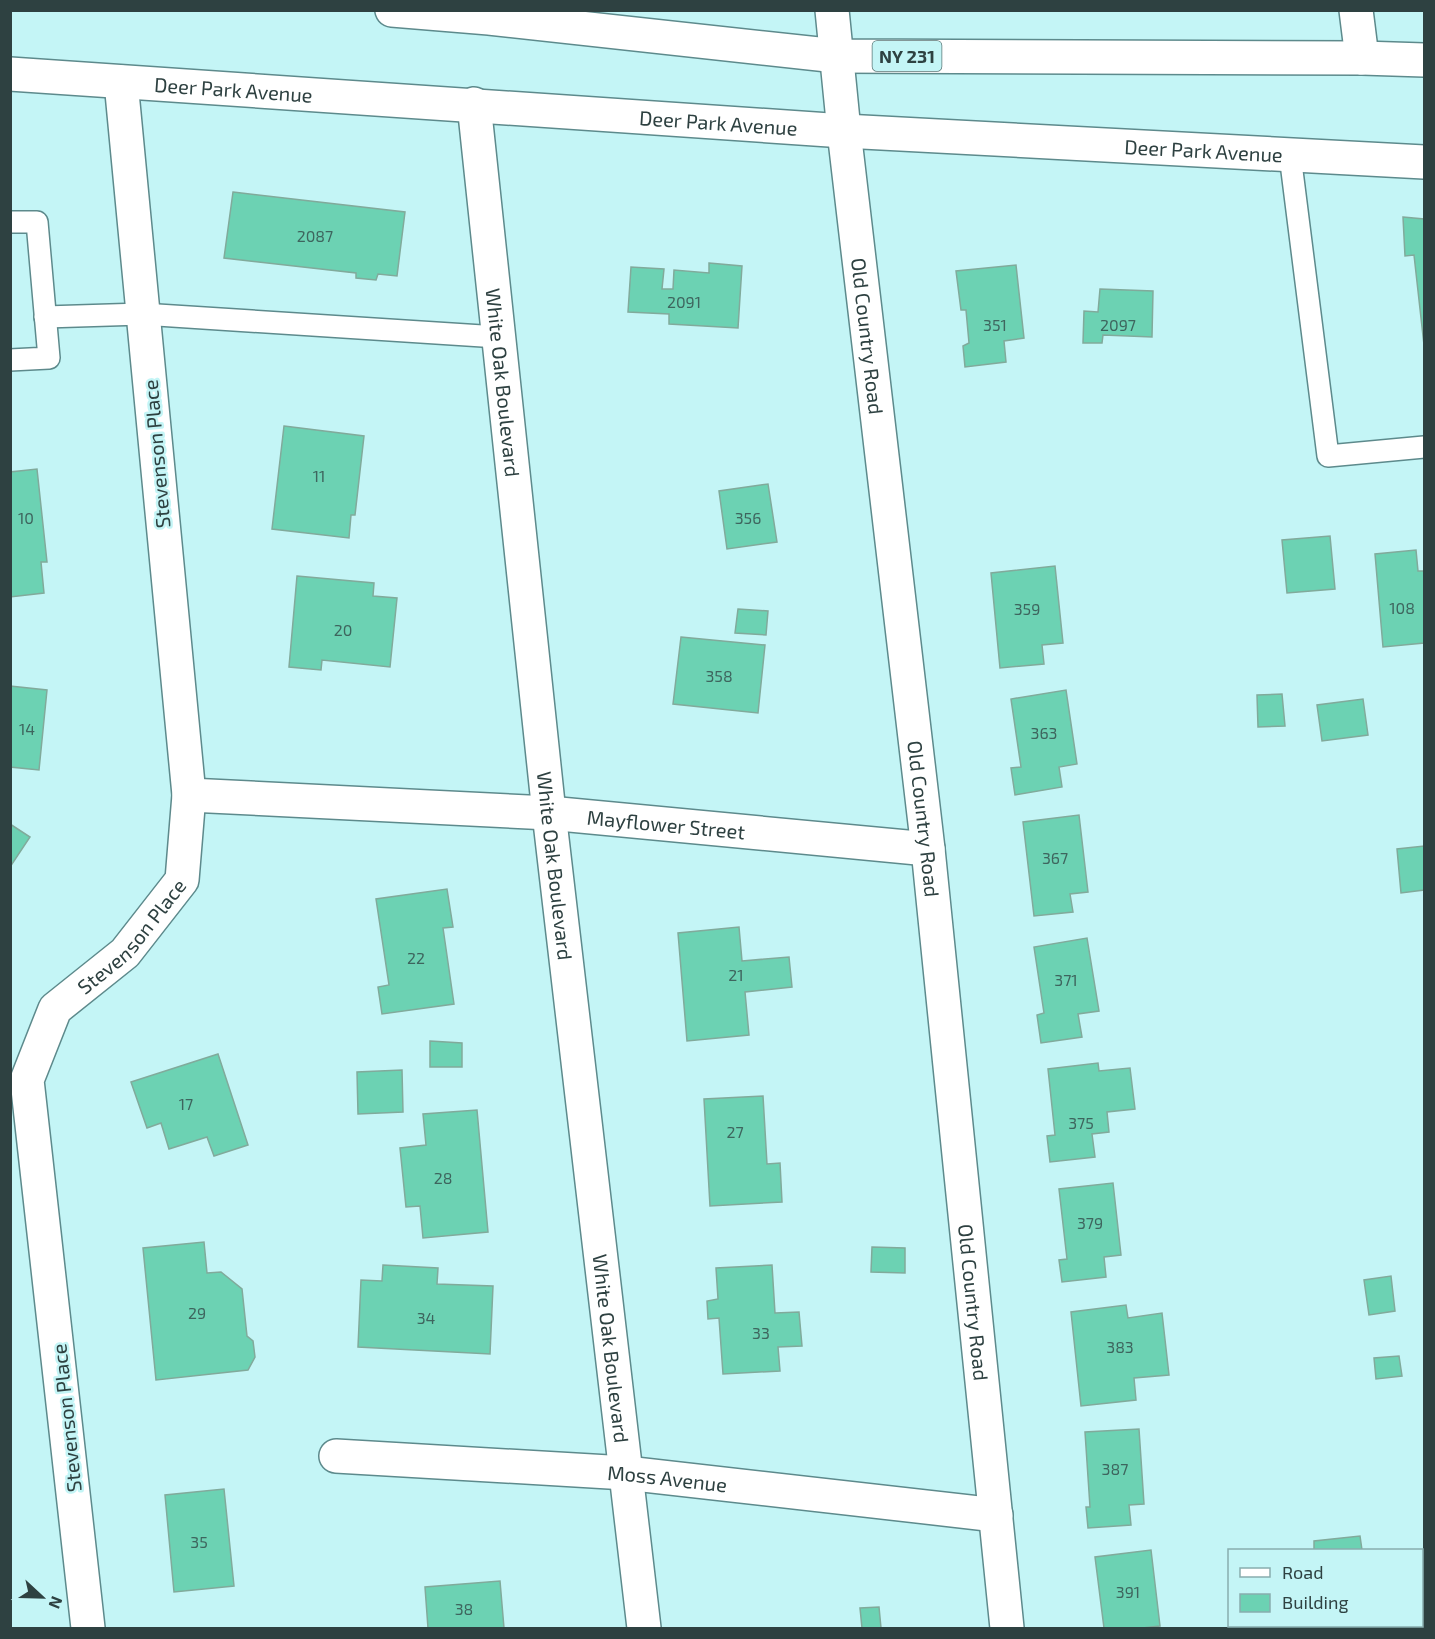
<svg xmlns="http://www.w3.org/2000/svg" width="1435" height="1639" font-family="'Exo 2',sans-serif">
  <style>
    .building { fill: #6cd2b3; stroke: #81aa9b; stroke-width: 1.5 }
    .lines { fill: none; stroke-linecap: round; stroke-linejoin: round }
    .service-casing { stroke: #5d8a8c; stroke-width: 24 }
    .minor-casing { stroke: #5d8a8c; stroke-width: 36 }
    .primary-casing { stroke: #5d8a8c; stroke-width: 36 }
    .service { stroke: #fff; stroke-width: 21 }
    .minor { stroke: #fff; stroke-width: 33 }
    .primary { stroke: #fff; stroke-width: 33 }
    .labels { text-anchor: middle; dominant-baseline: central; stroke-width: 5; stroke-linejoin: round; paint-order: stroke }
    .number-label { font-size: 16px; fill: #3e655e }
    .shield { fill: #c4f5f6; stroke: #5b7777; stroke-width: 1.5 }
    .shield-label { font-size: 18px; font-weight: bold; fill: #2e4141 }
    .street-label { font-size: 20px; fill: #2e4141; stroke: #c4f5f6 }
  </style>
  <rect width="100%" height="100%" fill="#c4f5f6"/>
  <!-- building -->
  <g class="building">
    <path d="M233,192L405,212L397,276L378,274L376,280L356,278V273L224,258Z"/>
    <path d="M1403,217L1424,219V345L1414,255L1405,256Z"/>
    <path d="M709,263L742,266L738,328L669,324V314L628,312L631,267L664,269L662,289H673L674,270L709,273Z"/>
    <path d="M1016,265L1024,338L1004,341L1006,362L965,367L963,346L969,343L966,310H961L956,271Z"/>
    <path d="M1100,289L1153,291L1152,337L1103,335L1102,343H1083L1084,311L1098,312Z"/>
    <path d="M284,426L364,436L355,515H351L349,538L272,529Z"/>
    <path d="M37,469L47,562H41L44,593L10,597V472Z"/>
    <path d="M768,484L777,542L727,549L719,491Z"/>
    <path d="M1330,536L1335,589L1287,593L1282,540Z"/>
    <path d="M1416,550L1418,571H1424V643L1383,647L1375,554Z"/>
    <path d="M1055,566L1063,643L1042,645L1044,664L1000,668L991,573Z"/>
    <path d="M297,576L374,583L373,596L397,598L390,667L322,660L321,670L289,667Z"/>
    <path d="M738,609L768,611L766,635L735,633Z"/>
    <path d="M681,637L765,645L758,713L673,704Z"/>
    <path d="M10,686L47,690L39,770L10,767Z"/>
    <path d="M1066,690L1077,764L1059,767L1062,787L1015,795L1011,768L1021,767L1011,699Z"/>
    <path d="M1282,694L1285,726L1258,727L1257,695Z"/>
    <path d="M1363,699L1368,735L1322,741L1317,705Z"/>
    <path d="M1079,815L1088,892L1070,894L1073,912L1034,916L1023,822Z"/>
    <path d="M10,824L30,837L10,867Z"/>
    <path d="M1424,846V890L1401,893L1397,849Z"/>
    <path d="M447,889L453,927L443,928L454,1004L382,1014L378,987L389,985L376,899Z"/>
    <path d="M739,927L742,961L789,957L792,987L745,992L749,1035L687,1041L678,933Z"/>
    <path d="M1087,938L1099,1011L1078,1014L1082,1037L1041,1043L1037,1015L1044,1013L1034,947Z"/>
    <path d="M430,1041L462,1043V1067H430Z"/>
    <path d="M218,1054L248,1145L214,1156L207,1137L169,1149L161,1123L147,1128L131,1082Z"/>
    <path d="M1098,1063L1099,1071L1130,1068L1135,1109L1107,1112L1109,1132L1092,1134L1095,1157L1050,1162L1047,1136L1055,1135L1048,1069Z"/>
    <path d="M402,1070L403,1112L358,1114L357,1072Z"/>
    <path d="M763,1096L767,1164L780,1163L782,1202L710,1206L704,1099Z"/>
    <path d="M477,1110L488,1232L423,1238L420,1206L406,1207L400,1148L426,1145L423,1114Z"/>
    <path d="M1113,1183L1121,1255L1104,1257L1106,1277L1062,1282L1059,1260L1067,1259L1059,1189Z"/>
    <path d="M204,1242L207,1273L221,1272L242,1289L247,1336L253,1341L255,1357L248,1370L156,1380L143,1248Z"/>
    <path d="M872,1247L905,1248V1273L871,1272Z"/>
    <path d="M383,1265L438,1268L437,1284L493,1286L490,1354L358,1347L361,1280L382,1281Z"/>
    <path d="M772,1265L775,1313L799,1312L802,1346L778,1347L780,1371L723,1374L719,1318L708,1319L707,1301L718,1299L716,1268Z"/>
    <path d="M1391,1276L1395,1311L1369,1315L1364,1280Z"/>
    <path d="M1126,1305L1128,1318L1162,1313L1169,1375L1134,1378L1136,1400L1081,1406L1071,1312Z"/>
    <path d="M1399,1356L1402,1376L1376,1379L1374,1358Z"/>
    <path d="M1139,1429L1144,1504L1129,1505L1131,1525L1088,1528L1086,1507H1090L1085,1432Z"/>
    <path d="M224,1489L234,1586L174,1592L165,1495Z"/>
    <path d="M1360,1536L1362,1550H1314V1541Z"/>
    <path d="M1151,1550L1160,1626L1142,1628H1104L1095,1557Z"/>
    <path d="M500,1581L504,1628H428L425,1587Z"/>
    <path d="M879,1607L881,1628H862L860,1608Z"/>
  </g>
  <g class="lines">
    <!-- service casing -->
    <g class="service-casing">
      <g id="service">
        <path d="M1290,155L1328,456L1424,447"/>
        <path d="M10,222H37L49,358L10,360"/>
        <path d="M45,317L142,314L498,337"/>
      </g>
    </g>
    <!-- minor casing -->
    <g class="minor-casing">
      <g id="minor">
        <path id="s1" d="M832,10L844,131L928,849L1007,1628"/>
        <path d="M1356,10L1362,58"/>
        <path id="s2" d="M474,104L549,813L644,1628"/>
        <path id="s3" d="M189,795L549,813L928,849"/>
        <path id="s4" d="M336,1456L626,1473L996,1515"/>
        <path id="s5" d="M88,1628L27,1080L55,1009L125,953L182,880L189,795L121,82"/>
      </g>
    </g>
    <!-- primary casing -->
    <g class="primary-casing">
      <g id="primary">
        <path d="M392,10L489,18L837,56L1362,58L1424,60"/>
        <path id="s6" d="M10,74L844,131L1424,162"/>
      </g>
    </g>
    <!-- service -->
    <use href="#service" class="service"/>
    <!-- minor -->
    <use href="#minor" class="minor"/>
    <!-- primary -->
    <use href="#primary" class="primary"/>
  </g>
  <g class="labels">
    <!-- number labels -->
    <g class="number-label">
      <text x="315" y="235">2087</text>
      <text x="684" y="301">2091</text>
      <text x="995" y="324">351</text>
      <text x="1118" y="324">2097</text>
      <text x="319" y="475">11</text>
      <text x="26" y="517">10</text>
      <text x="748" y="517">356</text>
      <text x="1402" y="607">108</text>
      <text x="1027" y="608">359</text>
      <text x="343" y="629">20</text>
      <text x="719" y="675">358</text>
      <text x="27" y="728">14</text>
      <text x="1044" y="732">363</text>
      <text x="1055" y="857">367</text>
      <text x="416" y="957">22</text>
      <text x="736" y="974">21</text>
      <text x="1066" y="979">371</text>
      <text x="186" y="1103">17</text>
      <text x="1081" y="1122">375</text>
      <text x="735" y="1131">27</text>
      <text x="443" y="1177">28</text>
      <text x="1090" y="1222">379</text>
      <text x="197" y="1312">29</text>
      <text x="426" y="1317">34</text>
      <text x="761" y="1332">33</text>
      <text x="1120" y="1346">383</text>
      <text x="1115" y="1468">387</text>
      <text x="199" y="1541">35</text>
      <text x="1128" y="1591">391</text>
      <text x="464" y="1608">38</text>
    </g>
    <!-- shield labels -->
    <rect class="shield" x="872.5" y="41" width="69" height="30" rx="4.5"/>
    <g class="shield-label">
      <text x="907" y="56">NY 231</text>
    </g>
    <!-- street labels -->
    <g class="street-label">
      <text stroke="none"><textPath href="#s6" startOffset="224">Deer Park Avenue</textPath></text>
      <text stroke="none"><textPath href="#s6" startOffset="710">Deer Park Avenue</textPath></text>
      <text stroke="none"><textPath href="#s6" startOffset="1196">Deer Park Avenue</textPath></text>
      <text stroke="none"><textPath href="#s1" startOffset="328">Old Country Road</textPath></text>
      <text stroke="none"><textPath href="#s2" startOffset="280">White Oak Boulevard</textPath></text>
      <text transform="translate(156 454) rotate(-95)">Stevenson Place</text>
      <text stroke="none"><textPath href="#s1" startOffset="814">Old Country Road</textPath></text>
      <text stroke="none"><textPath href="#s3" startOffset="478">Mayflower Street</textPath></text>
      <text stroke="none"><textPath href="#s2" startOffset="766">White Oak Boulevard</textPath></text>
      <text stroke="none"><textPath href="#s5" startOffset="734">Stevenson Place</textPath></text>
      <text stroke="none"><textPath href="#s1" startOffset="1300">Old Country Road</textPath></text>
      <text stroke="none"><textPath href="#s2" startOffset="1252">White Oak Boulevard</textPath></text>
      <text transform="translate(66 1418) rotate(-96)">Stevenson Place</text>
      <text stroke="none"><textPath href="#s4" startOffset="332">Moss Avenue</textPath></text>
    </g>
  </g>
  <!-- border -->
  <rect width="1435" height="1639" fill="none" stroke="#2e4141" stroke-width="24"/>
  <!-- legend -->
  <rect x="1228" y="1549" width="195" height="78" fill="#c4f5f6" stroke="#88adae" stroke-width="1.5"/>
  <rect x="1240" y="1568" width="30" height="9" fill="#ffffff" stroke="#88adae" stroke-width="1.5"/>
  <text x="1282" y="1579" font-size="18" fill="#2e4141">Road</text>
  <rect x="1240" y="1594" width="30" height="18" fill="#6cd2b3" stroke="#88adae" stroke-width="1.5"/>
  <text x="1282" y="1609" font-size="18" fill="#2e4141">Building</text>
  <!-- north arrow -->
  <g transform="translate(42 1597) rotate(112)" stroke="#c4f5f6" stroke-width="4.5" paint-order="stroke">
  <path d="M0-4.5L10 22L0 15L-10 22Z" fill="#2e4141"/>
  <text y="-9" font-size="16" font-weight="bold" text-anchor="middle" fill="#2e4141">N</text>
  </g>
</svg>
